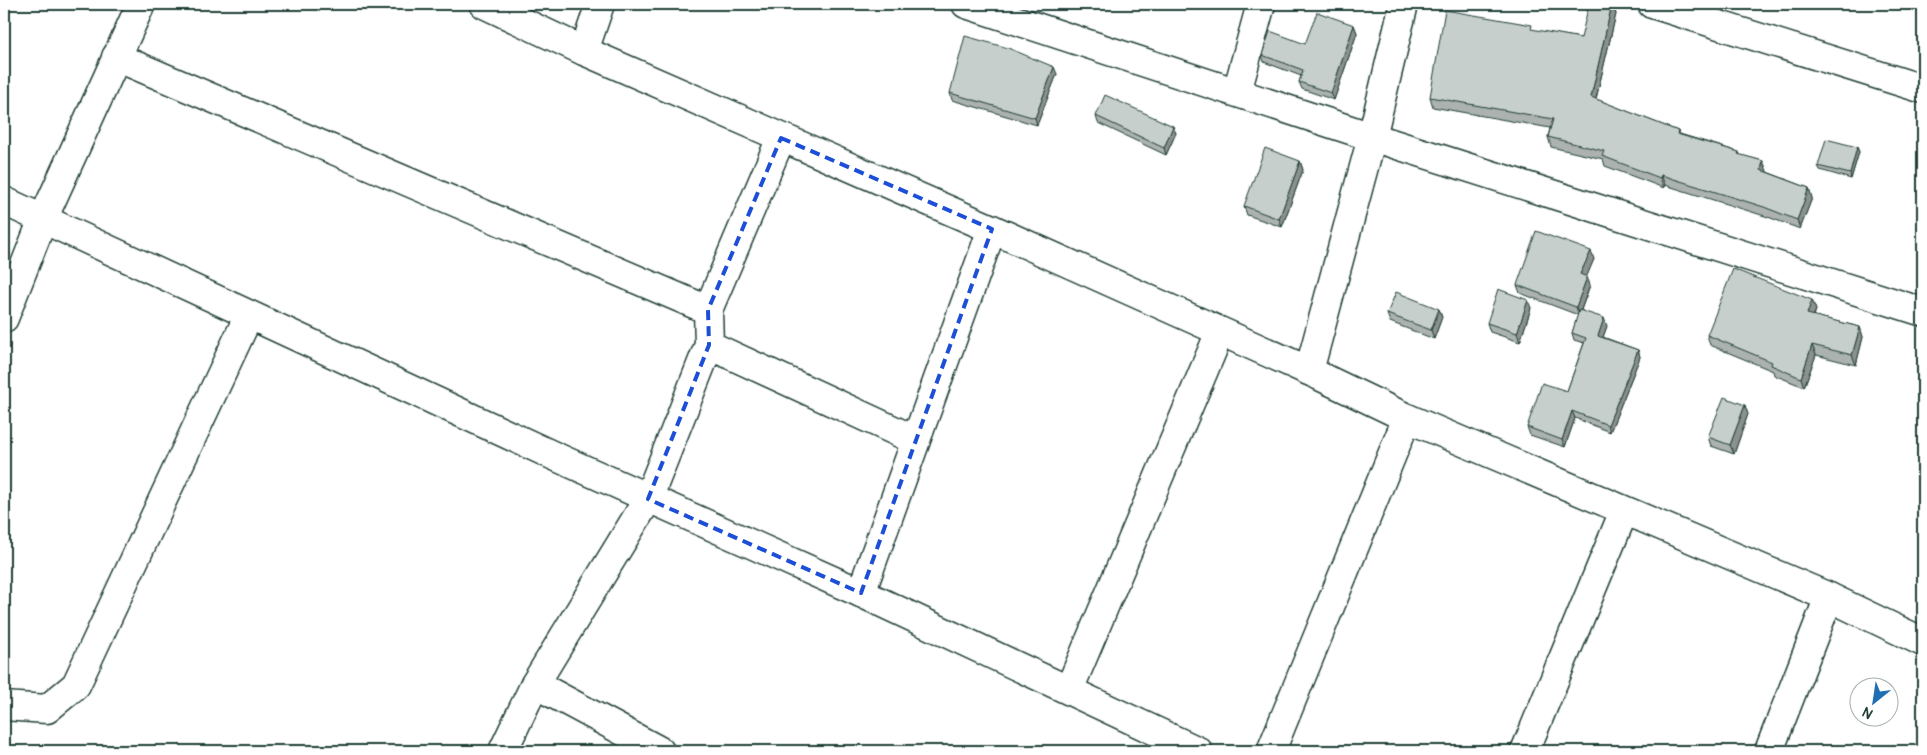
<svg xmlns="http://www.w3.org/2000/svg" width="1927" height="755" font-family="Pangolin,sans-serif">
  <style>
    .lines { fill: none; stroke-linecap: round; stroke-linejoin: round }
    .minor-casing { stroke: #1f3d34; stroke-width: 31 }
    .minor { stroke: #fff; stroke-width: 28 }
    .wall { fill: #abb2af; stroke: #1f3d34 }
    .shaded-wall { fill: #8b918f; stroke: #1f3d34 }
    .building { fill: #c7cfcc; stroke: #1f3d34 }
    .marked { fill: none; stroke: #1d4ed8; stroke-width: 4; stroke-dasharray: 10 6; stroke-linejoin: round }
  </style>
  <rect width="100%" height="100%" fill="#fff"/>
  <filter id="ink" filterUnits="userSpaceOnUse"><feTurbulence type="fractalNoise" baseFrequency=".02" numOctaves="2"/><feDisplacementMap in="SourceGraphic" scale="10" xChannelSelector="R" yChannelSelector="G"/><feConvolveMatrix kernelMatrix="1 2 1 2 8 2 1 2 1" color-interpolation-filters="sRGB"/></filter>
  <g filter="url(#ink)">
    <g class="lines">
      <!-- minor casing -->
      <g class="minor-casing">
        <g id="minor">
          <path d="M484,4L584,51L992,229L1309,371L1407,418L1829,597L1923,642"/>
          <path d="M966,4L1372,137L1923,312"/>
          <path d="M1652,4L1923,89"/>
          <path d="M584,51L600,4"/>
          <path d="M116,57L708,310"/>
          <path d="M1237,92L1261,4"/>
          <path d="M4,201L552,455L861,593L1198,751"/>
          <path d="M4,318L43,219L141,4"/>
          <path d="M709,345L915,440"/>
          <path d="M1309,371L1372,137L1404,4"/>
          <path d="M861,593L992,229"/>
          <path d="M535,684L660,751"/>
          <path d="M1069,690L1220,332"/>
          <path d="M4,706L47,709L76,685L249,315"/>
          <path d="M503,751L535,684L648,499L709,345L708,310L781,138"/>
          <path d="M1271,751L1407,418"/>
          <path d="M1525,751L1624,511"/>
          <path d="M1769,751L1829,597"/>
        </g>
      </g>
      <!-- minor -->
      <use href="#minor" class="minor"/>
    </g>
    <!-- wall -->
    <g class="wall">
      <path d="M1612,4L1616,14L1596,99L1678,131L1680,134L1739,152L1740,155L1763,161L1767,172L1809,188L1812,198L1800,229L1768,217L1665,185L1664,188L1605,166L1603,159L1551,147L1548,137L1550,128L1433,107L1430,97L1533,30L1581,38Z"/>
      <path d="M1354,25L1357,33L1334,100L1302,89L1299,82L1301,76L1264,62L1262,55L1305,44Z"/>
      <path d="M1057,74L1037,125L952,100L950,93Z"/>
      <path d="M1096,116L1176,133L1166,155L1098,123Z"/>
      <path d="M1857,147L1859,152L1851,179L1820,170L1818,166Z"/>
      <path d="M1300,161L1303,170L1282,227L1247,215L1244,206Z"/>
      <path d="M1594,259L1586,277L1590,285L1581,310L1607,326L1603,337L1638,350L1640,357L1610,432L1575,418L1565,447L1530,435L1527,427L1567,391L1584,343L1574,340L1572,333L1578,315L1520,293L1517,285Z"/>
      <path d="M1812,300L1816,310L1814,316L1860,327L1863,337L1856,365L1816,355L1804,387L1774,375L1773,371L1710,345L1707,335Z"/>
      <path d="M1531,308L1520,342L1490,332L1487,323Z"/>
      <path d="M1387,314L1442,317L1434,339L1390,322Z"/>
      <path d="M1748,414L1734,454L1711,446L1708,437Z"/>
    </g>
    <!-- shaded-wall -->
    <g class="shaded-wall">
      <path d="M1612,4L1616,14L1594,107L1591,97Z"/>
      <path d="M1354,25L1357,33L1334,100L1331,93Z"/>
      <path d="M1054,67L1057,74L1037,125L1035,118Z"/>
      <path d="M1173,126L1176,133L1166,155L1164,148Z"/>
      <path d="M1857,147L1859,152L1851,179L1850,174Z"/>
      <path d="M1300,161L1303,170L1282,227L1279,219Z"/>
      <path d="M1763,161L1767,171L1765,179L1761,170Z"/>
      <path d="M1661,175L1665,185L1664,188L1660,178Z"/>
      <path d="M1809,188L1812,198L1800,229L1797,220Z"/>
      <path d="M1591,251L1594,259L1584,283L1580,274Z"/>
      <path d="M1587,277L1590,285L1579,315L1576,307Z"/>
      <path d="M1528,300L1531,308L1520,342L1517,333Z"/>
      <path d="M1812,300L1816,310L1810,324L1807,314Z"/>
      <path d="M1439,309L1442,317L1434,339L1431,330Z"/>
      <path d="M1604,318L1607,326L1601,343L1598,336Z"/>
      <path d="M1860,327L1863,337L1856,365L1852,355Z"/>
      <path d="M1812,345L1816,355L1804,387L1801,378Z"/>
      <path d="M1638,350L1640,357L1610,432L1608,425Z"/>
      <path d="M1745,405L1748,414L1734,454L1730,445Z"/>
      <path d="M1572,411L1575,418L1565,447L1562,440Z"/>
    </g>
    <!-- building -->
    <g class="building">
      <path d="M1589,4H1612L1591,97L1678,131L1677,134L1739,152L1738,154L1763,161L1761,170L1809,188L1797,220L1764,207L1661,175L1660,178L1602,156L1604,151L1548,137L1553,119L1430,97L1445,10L1532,25L1531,29L1581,38Z"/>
      <path d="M1317,12L1354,25L1331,93L1299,82L1303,70L1262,55L1270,31L1305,44Z"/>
      <path d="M965,36L1008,48L1054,67L1035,118L950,93Z"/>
      <path d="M1105,95L1173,126L1164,148L1096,116Z"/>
      <path d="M1826,139L1857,147L1850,174L1818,166Z"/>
      <path d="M1265,148L1300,161L1279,219L1244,206Z"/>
      <path d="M1536,231L1591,251L1580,274L1587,277L1576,307L1517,285Z"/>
      <path d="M1733,269L1812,300L1807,314L1860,327L1852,355L1812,345L1801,378L1771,365L1772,362L1707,335Z"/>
      <path d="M1498,289L1528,300L1517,333L1487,323Z"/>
      <path d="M1396,292L1439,309L1431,330L1387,314Z"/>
      <path d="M1579,310L1604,318L1598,336L1638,350L1608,425L1572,411L1562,440L1527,427L1542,383L1567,391L1586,338L1572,333Z"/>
      <path d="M1724,397L1745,405L1730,445L1708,437Z"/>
    </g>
  </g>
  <!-- marked area -->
  <path class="marked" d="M781,138L992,229L861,593L648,499L709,345L708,310Z"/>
  <!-- margin -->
  <rect width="1927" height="755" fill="none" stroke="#fff" stroke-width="20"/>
  <rect x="10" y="10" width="1907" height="735" fill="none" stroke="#1f3d34" stroke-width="2" filter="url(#ink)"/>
  <!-- north arrow -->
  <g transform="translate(1874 702) rotate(210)"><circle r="24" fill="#ffffff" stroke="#a5b1ae"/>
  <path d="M0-4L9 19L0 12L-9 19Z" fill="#1f6fb2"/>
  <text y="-8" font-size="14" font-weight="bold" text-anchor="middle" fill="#1f3d34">N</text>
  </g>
</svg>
